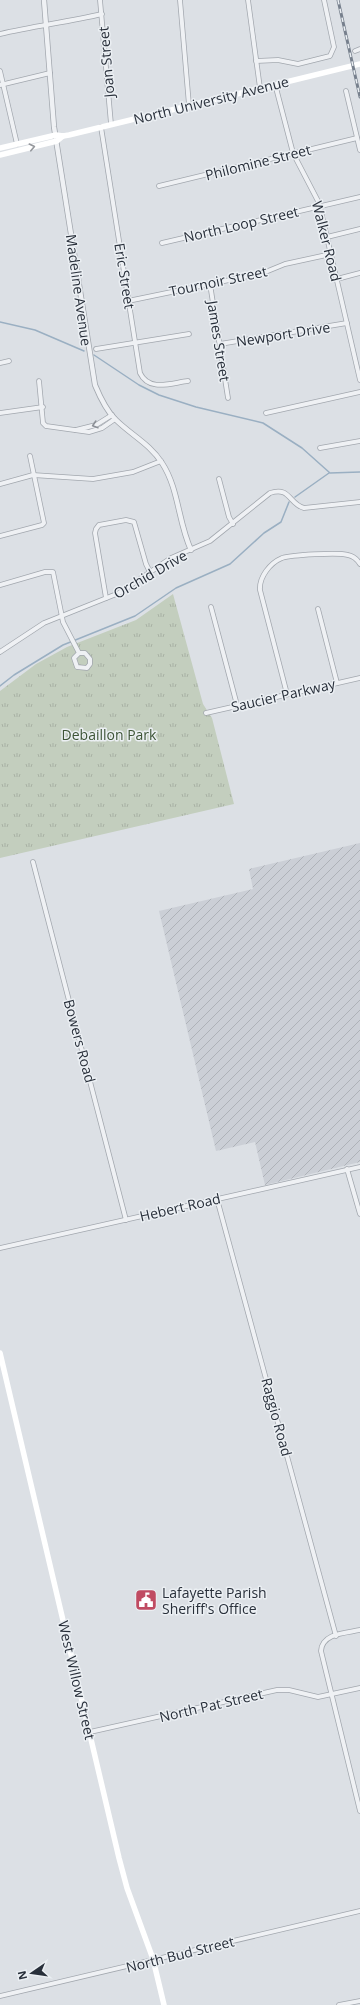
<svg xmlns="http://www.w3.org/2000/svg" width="360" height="2005" font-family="'Open Sans',sans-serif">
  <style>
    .industrial { fill: url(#industrial-furrows) }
    .park { fill: url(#park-tufts) }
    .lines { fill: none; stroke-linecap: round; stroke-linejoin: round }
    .stream { stroke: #9aafc2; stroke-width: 1.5 }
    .minor-casing { stroke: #a2a7ae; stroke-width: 5.5 }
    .tertiary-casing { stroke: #a2a7ae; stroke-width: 6 }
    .minor { stroke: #eff1f4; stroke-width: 4 }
    .tertiary { stroke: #eff1f4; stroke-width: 4.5 }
    .secondary { stroke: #fff; stroke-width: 5.5 }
    .rail-casing { stroke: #77808d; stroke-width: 3 }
    .rail { stroke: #ebeff3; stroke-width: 1.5; stroke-dasharray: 4.5; stroke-linecap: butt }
    .oneway { stroke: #94979c }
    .oneway2 { stroke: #8c9097 }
    .labels { text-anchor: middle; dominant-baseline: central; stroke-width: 3; stroke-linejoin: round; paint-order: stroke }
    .street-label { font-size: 14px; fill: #282f3a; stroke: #ebeff3 }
    .park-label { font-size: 14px; fill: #3d5436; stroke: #ebeff3 }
    .poi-label { font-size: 14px; fill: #282f3a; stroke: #ebeff3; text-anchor: start }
  </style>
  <defs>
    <pattern id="industrial-furrows" width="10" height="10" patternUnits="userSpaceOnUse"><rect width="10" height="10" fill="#cbcfd6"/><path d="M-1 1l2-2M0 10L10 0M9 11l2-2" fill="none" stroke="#aeb2b8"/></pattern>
    <pattern id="park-tufts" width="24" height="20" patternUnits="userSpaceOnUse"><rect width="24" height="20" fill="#c3cebe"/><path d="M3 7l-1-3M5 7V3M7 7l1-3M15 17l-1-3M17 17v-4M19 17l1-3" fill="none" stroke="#a8b1a4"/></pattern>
  </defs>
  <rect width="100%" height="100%" fill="#dce0e5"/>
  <!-- industrial -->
  <path class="industrial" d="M360,843V1162L265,1185L255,1142L216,1151L159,911L253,889L249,869Z"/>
  <!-- park -->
  <path class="park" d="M173,594L203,704L212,718L234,804L0,858V691L36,664L67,647L136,620Z"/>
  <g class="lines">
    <!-- stream -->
    <g class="stream">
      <path d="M0,322L35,330L84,351"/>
      <path d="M94,355L139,385L159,395L196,407L263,423L302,448L330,473L360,472"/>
      <path d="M295,497L329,473"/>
      <path d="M0,686L14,675L63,645L135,616L176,588L230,564L264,533L281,522L289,502"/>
    </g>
    <!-- minor casing -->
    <g class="minor-casing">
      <g id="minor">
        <path d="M100,0L111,124"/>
        <path d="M180,0L189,105"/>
        <path d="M248,0L260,88"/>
        <path d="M0,34C34,26 68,22 102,14"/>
        <path d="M355,51L360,49"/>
        <path d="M256,61L278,60L298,64L330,56L334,47L324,0"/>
        <path d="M0,71L17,144"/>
        <path d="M275,84L293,153L319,203L360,380"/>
        <path d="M0,85L50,73"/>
        <path d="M346,91L360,150"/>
        <path d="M101,127L140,373C149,392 171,383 188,381"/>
        <path d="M159,186L357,138"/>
        <path d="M327,237L360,229"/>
        <path d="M162,243L360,197"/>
        <path d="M337,279L360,273"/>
        <path d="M210,284L228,398"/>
        <path d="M128,301L263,273L285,264L331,254"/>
        <path d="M220,344L347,323"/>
        <path d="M96,349L189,334"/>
        <path d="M0,363L9,361"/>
        <path d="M39,381L43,423L46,426L89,432L102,428L115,419"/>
        <path d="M0,413L43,407"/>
        <path d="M266,413L360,392"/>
        <path d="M76,430L96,425L112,415"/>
        <path d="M320,448L360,441"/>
        <path d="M219,479L229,517L233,524"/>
        <path d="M0,484L33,475L93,479L133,472L161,461"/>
        <path d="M0,536L42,525L44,523L30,456"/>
        <path d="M0,585L45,572H53L63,622L79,653L74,658L77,667L87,668L90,664V659L85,653H79"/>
        <path d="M106,598L95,533L96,529L99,525L126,520L134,522L146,564L150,572"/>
        <path d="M211,607L237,705"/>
        <path d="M318,609L337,683"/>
        <path d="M0,652L44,623L119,593L171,558L210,541L270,493C290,486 289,504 304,508L360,502"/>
        <path d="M287,694L260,590C259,577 270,563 282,558C291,555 338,552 348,555C353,556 357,559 360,564"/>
        <path d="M206,713L360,678"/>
        <path d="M33,862L126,1220"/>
        <path d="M347,1169L360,1214"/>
        <path d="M217,1199L336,1636"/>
        <path d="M0,1248L360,1167"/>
        <path d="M360,1630C346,1633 322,1633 321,1651L360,1811"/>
        <path d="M90,1732L277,1690H289L318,1697L360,1688"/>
        <path d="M0,1996L360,1911"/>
        <path d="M339,2005L360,2001"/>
      </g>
    </g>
    <!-- tertiary casing -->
    <g class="tertiary-casing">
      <path id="tertiary" d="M44,0L54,127L95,385C100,397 106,410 115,419C131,435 150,444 162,463C179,489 178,522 191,550"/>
    </g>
    <!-- minor -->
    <use href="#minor" class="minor"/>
    <!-- tertiary -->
    <use href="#tertiary" class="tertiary"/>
    <!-- secondary -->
    <g class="secondary">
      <path d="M0,148L56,135L63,136L69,135L360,64"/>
      <path d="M0,155L57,141L63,136"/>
      <path d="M0,1353L119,1858L127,1888L153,1959L164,2005"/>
    </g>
    <!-- rail casing -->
    <g class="rail-casing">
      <path id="rail" d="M338,0L360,97"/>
    </g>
    <!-- rail -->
    <use href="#rail" class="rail"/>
  </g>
  <!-- one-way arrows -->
  <defs><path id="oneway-chevron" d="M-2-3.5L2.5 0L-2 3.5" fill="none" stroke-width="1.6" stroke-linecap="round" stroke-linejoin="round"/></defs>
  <use class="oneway" href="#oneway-chevron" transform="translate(32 147) rotate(-13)"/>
  <use class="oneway2" href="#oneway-chevron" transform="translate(95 425) rotate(162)"/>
  <!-- icons -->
  <defs>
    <g id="civic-square" transform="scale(1.15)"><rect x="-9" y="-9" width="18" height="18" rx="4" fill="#c04b62" stroke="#ebeff3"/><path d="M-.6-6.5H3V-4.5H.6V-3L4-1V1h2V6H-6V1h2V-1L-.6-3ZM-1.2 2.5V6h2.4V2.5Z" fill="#fff"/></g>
  </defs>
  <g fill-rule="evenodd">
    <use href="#civic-square" x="146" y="1600"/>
  </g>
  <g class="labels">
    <!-- street labels -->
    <g class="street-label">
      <text transform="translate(106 62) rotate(-95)">Joan Street</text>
      <text transform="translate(211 100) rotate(-14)">North University Avenue</text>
      <text transform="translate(258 162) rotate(-14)">Philomine Street</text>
      <text transform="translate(241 224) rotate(-13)">North Loop Street</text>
      <text transform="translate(327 241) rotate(76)">Walker Road</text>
      <text transform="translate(125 276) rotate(81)">Eric Street</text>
      <text transform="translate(218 281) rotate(-12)">Tournoir Street</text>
      <text transform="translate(79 290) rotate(82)">Madeline Avenue</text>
      <text transform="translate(283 334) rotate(-9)">Newport Drive</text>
      <text transform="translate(219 341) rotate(81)">James Street</text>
      <text transform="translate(150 574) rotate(-30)">Orchid Drive</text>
      <text transform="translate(283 695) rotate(-13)">Saucier Parkway</text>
      <text transform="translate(80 1041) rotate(75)">Bowers Road</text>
      <text transform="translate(180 1207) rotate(-13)">Hebert Road</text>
      <text transform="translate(277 1417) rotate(75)">Raggio Road</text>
      <text transform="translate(77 1680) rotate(77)">West Willow Street</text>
      <text transform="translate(211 1705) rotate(-13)">North Pat Street</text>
      <text transform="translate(180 1954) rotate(-14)">North Bud Street</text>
    </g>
    <!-- park labels -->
    <g class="park-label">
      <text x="109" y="734">Debaillon Park</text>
    </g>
    <!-- poi labels -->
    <g class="poi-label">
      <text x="162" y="1592">Lafayette Parish<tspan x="162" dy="16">Sheriff's Office</tspan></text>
    </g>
  </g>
  <!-- north arrow -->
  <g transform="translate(32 1973) rotate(257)" stroke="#ebeff3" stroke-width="3" paint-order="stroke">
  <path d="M0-3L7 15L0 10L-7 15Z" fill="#282f3a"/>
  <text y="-6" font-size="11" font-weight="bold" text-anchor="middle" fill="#282f3a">N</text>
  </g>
</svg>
